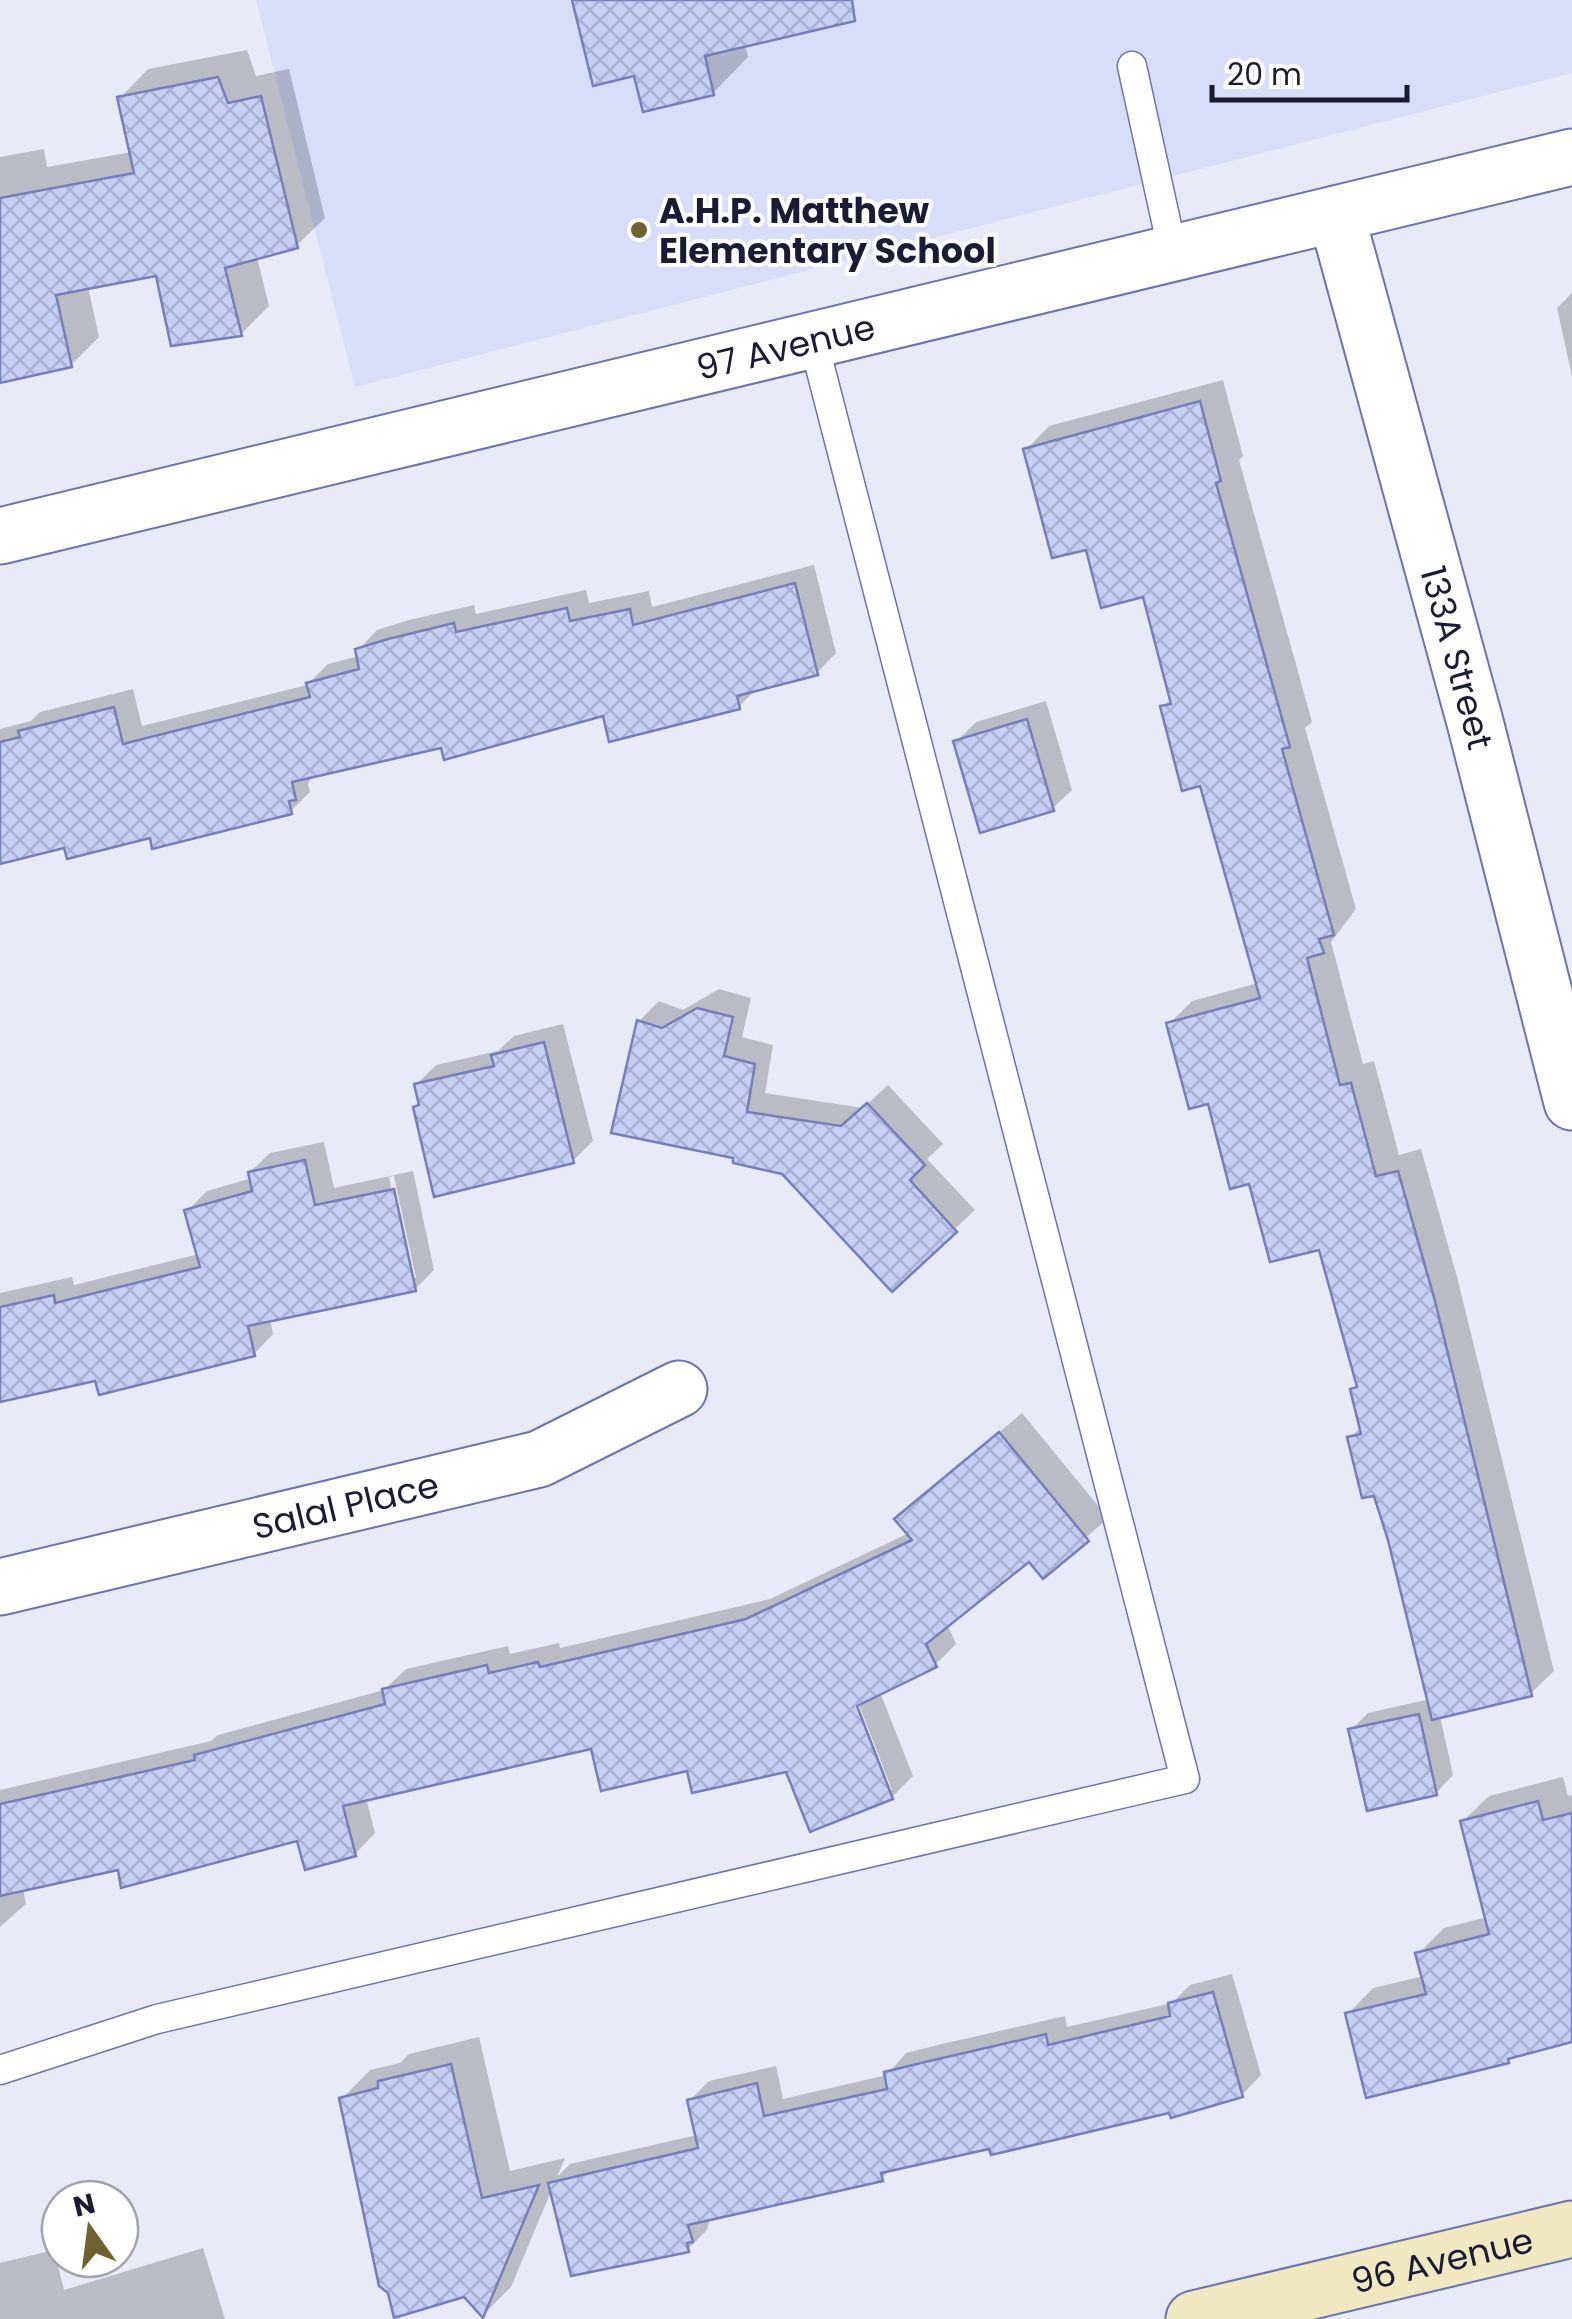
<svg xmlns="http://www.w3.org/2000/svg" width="1572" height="2319" font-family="Poppins,sans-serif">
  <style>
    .built { fill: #d8ddfa }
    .shadow { fill: #0003; fill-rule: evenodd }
    .building { fill: url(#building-cross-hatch); stroke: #777fba; stroke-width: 2.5 }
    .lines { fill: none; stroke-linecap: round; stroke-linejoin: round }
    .lane-casing { stroke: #6c73ae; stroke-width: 31 }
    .street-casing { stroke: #6c73ae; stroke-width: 59 }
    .secondary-casing { stroke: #6c73ae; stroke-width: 59 }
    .lane { stroke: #fff; stroke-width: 28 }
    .street { stroke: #fff; stroke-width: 55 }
    .secondary { stroke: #efe8c1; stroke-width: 55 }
    .poi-dot { fill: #6d632f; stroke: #fff; stroke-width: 4 }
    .labels { text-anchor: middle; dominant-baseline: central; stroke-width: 8; stroke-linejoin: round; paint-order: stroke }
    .poi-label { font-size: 35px; font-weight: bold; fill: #1a1c34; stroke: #fff; text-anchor: start }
    .street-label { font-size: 35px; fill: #1a1c34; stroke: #fff }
  </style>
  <defs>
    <pattern id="building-cross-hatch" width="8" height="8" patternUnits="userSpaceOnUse" patternTransform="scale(2.5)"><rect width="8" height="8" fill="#c7cef4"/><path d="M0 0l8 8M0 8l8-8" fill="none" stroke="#aab0d2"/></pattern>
  </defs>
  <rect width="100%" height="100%" fill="#e8eaf7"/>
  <!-- built -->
  <path class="built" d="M256,0H1572V73L355,387Z"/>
  <!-- shadow -->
  <g class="shadow">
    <path d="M575,0H813L745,44L748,57L713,93Z"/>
    <path d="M247,50L256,76L289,69L325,218L296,246L257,257L269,306L241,334L158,273L88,287L99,337L71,365L0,380V157L44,149L47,167L132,152L120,98L148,69Z"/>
    <path d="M1572,293V376L1557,308Z"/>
    <path d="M1223,380L1243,456L1239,460L1312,722L1305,728L1356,909L1331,942L1363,1064L1374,1061L1399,1155L1421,1149L1457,1277L1554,1671L1530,1694L1440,1716L1453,1775L1436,1793L1351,1730L1368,1713L1430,1699L1390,1540L1350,1438L1362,1426L1353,1390L1359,1384L1321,1247L1251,1181L1169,1024L1192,1001L1258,983L1201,783L1163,707L1172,698L1145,594L1087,547L1026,450L1049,426Z"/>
    <path d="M814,565L836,653L817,673L757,688L739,707L605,713L443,745L314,774L308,784L310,792L290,812L66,845L0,862V729L31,721L40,712L133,689L142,726L307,685L328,664L359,656L358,650L377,630L409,620L474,605L476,614L586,590L589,603L649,591L652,607Z"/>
    <path d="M1046,701L1072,790L1052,809L956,742L976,722Z"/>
    <path d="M719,989L751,998L742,1037L773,1045L765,1093L863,1108L888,1085L943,1144L927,1159L975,1210L892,1288L639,1021L659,1001L683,1010Z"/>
    <path d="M563,1024L593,1141L573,1161L415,1108L421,1102L416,1085L436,1065L498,1051L514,1036Z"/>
    <path d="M324,1142L334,1188L413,1171L434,1270L415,1289L270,1319L273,1334L254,1354L97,1378L0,1400V1293L72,1277L74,1285L199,1254L187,1211L207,1191L252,1178L250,1172L270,1153ZM394,1176L416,1278H410L389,1177Z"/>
    <path d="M1022,1413L1108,1518L1043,1576L1029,1559L947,1624L956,1644L935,1665L880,1692L913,1776L892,1797L788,1769L689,1768L592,1746L366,1798L375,1833L355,1854L299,1838L119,1867L23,1889L26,1904L0,1927V1790L211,1741L218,1735L384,1690L406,1669L508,1646L510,1654L559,1643L560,1648L770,1599L909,1533L897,1519ZM855,1694L892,1790H887L850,1695Z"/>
    <path d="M1563,1777L1568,1796L1572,1795V2039L1514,2055L1508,2061L1348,2014L1373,1988L1424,1976L1418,1954L1444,1928L1487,1917L1463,1821L1489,1796Z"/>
    <path d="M1232,1974L1261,2075L1242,2095L892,2168L881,2179L710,2218L707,2230L688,2249L552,2189L511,2287L483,2315L342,2099L370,2070L400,2063L409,2054L479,2037L510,2171L565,2158L557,2177L570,2164L697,2135L689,2101L709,2081L776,2066L783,2099L887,2075L906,2053L942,2044L1065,2016L1067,2027L1172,2003L1190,1985Z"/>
    <path d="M203,2248L225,2319H0V2263L54,2250L64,2290Z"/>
  </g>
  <!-- building -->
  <g class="building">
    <path d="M572,0H852L855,21L705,56L714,95L643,112L634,76L593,86Z"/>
    <path d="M218,77L228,103L261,96L298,248L225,268L242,336L171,346L156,276L56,295L72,367L0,383V198L134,173L117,97Z"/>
    <path d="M1200,401L1221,481L1216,483L1290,747L1282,749L1334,935L1319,939L1324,953L1307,958L1340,1085L1351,1083L1376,1176L1398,1171L1435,1301L1532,1696L1432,1720L1388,1540L1374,1496L1362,1498L1347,1437L1361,1434L1350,1389L1357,1387L1319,1250L1270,1262L1249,1184L1230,1189L1208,1104L1189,1109L1166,1023L1260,998L1200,786L1182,791L1160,706L1171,704L1143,597L1101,608L1086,550L1052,558L1023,449Z"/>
    <path d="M795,583L818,675L737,696L740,709L609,742L603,716L444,760L441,748L292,782L296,800L289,801L292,814L152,849L150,838L67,859L64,848L0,864V742L20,737L18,731L114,707L123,744L310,697L306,683L359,669L355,649L388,639L454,623L456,632L567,608L570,621L630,609L633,625Z"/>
    <path d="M1027,719L1054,811L980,833L953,741Z"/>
    <path d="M697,1008L733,1017L724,1056L755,1064L747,1112L841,1126L867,1103L925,1165L910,1180L957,1232L892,1292L782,1174L733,1163V1158L611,1133L637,1020L662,1028Z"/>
    <path d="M544,1042L574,1163L434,1197L413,1107L419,1105L414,1084L494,1066L491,1055Z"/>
    <path d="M305,1160L315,1205L394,1189L416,1291L248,1326L255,1356L99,1395L95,1381L0,1402V1307L54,1295L55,1303L200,1267L184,1210L252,1191L248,1172Z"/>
    <path d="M999,1432L1089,1541L1043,1579L1029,1562L926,1644L937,1667L857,1706L893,1799L810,1832L786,1772L692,1793L687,1771L601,1791L591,1749L343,1806L356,1856L305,1870L297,1841L121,1888L118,1870L0,1896V1804L195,1760L194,1755L385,1704L382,1689L487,1665L489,1673L538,1662L540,1667L746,1619L912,1540L894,1519Z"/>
    <path d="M1419,1714L1437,1795L1367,1811L1348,1729Z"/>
    <path d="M1538,1801L1543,1820L1572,1813V2042L1508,2059L1509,2063L1366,2098L1345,2013L1426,1994L1415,1953L1489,1934L1460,1821Z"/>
    <path d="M1213,1992L1243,2097L1171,2118L1169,2113L991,2155L989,2149L881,2173L883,2181L688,2225L693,2242L687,2243L689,2252L571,2276L548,2183L698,2148L687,2100L757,2083L764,2116L887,2089L884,2072L921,2063L1046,2034L1048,2045L1170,2016L1168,2003Z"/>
    <path d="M451,2064L482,2198L539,2185L483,2318L464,2297L394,2318L388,2293L379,2286L339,2098L378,2088V2081Z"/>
  </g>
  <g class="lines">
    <!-- lane casing -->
    <g class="lane-casing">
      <g id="lane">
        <path d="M1132,66L1173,253"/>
        <path d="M0,2070L157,2019L1185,1779L813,340"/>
      </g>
    </g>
    <!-- street casing -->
    <g class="street-casing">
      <g id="street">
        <path id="s1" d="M1336,214L1475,722L1572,1102"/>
        <path id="s2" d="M0,536L1572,157"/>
        <path id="s3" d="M0,1587L539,1459L679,1389"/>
      </g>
    </g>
    <!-- secondary casing -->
    <g class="secondary-casing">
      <g id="secondary">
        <path id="s4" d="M1194,2319L1572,2229"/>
      </g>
    </g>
    <!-- lane -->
    <use href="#lane" class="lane"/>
    <!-- street -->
    <use href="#street" class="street"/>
    <!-- secondary -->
    <use href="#secondary" class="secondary"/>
  </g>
  <!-- markers -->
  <circle class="poi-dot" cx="639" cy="230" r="10"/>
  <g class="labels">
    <!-- poi labels -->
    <g class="poi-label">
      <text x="659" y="210">A.H.P. Matthew<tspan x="659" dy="40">Elementary School</tspan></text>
    </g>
    <!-- street labels -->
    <g class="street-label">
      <text stroke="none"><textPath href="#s2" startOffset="808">97 Avenue</textPath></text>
      <text stroke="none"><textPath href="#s1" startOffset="460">133A Street</textPath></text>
      <text stroke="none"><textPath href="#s3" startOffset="355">Salal Place</textPath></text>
      <text stroke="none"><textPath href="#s4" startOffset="255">96 Avenue</textPath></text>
    </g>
  </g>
  <!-- north arrow -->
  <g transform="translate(90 2229) rotate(346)"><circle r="48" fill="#ffffff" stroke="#a3a4ae" stroke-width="2.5"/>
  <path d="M0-8L18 38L0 25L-18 38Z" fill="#6d632f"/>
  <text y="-15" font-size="28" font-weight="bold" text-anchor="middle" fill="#1a1c34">N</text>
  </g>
  <!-- scale -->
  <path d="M1212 85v15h195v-15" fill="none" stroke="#1a1c34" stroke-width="5"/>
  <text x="1227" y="85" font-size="30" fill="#1a1c34" stroke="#ffffff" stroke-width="8" paint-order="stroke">20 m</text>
</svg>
